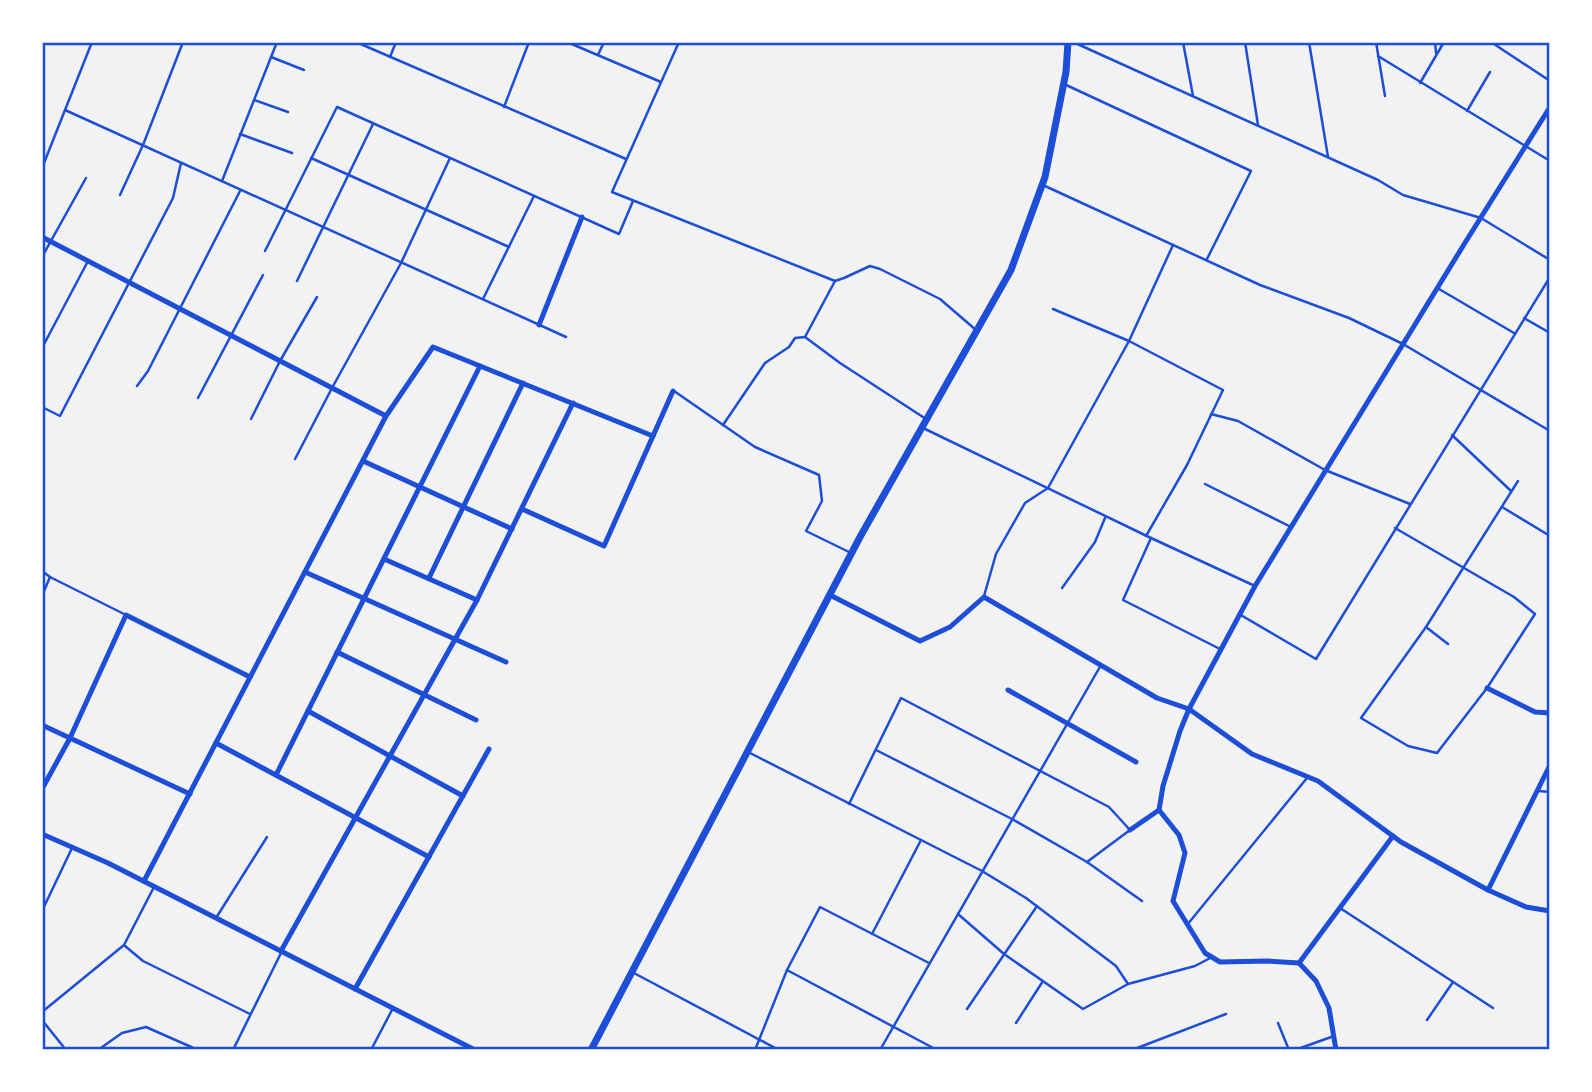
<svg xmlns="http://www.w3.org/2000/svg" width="1592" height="1092" font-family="Helvetica,sans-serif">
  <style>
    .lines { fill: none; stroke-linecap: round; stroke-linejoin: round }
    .service { stroke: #1d4ed8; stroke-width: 2.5 }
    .minor { stroke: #1d4ed8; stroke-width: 5 }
    .tertiary { stroke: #1d4ed8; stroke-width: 7 }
    .neatline { fill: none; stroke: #1d4ed8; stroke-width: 2.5 }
  </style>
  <rect width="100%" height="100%" fill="#f2f2f2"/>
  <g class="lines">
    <!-- service -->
    <g class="service">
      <path d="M356,42L626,159"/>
      <path d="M567,42L661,82"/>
      <path d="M679,42L612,192L835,281L844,278L870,266L880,269L940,299L976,330"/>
      <path d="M1073,42L1378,180L1403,195L1481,218L1550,260"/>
      <path d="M1183,42L1193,96"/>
      <path d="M1245,42L1258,125"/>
      <path d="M1309,42L1328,157"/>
      <path d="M1376,42L1385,96"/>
      <path d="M1435,42L1436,53"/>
      <path d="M1491,42L1550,81"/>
      <path d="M598,55L604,42"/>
      <path d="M1378,56L1550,161"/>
      <path d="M271,57L304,70"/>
      <path d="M390,57L396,42"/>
      <path d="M1420,83L1444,42"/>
      <path d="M1064,84L1251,171L1207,259"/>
      <path d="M254,100L288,112"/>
      <path d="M504,107L529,42"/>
      <path d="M65,110L566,337"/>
      <path d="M1467,111L1490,72"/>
      <path d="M240,134L292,153"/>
      <path d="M311,158L509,247"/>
      <path d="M42,163H44L92,42"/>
      <path d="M222,181L277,42"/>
      <path d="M1045,186L1260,285L1349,318L1403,344L1550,431"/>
      <path d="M120,195L143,145L183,42"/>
      <path d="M265,251L337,107L619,234L633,201"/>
      <path d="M42,257L86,178"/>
      <path d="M297,281L373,124"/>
      <path d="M835,281L805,337L840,363L926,419"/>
      <path d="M1439,289L1514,333"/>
      <path d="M483,299L534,196"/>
      <path d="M1053,309L1129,341L1223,390L1187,465L1146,536"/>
      <path d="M1524,318L1550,333"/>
      <path d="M42,348L88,261"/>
      <path d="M137,386L148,371L240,191"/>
      <path d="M674,391L755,447L819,475L822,501L806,531L849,552"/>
      <path d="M198,398L263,275"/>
      <path d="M42,407L60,416L173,198L181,163"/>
      <path d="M1211,414L1238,421L1325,470L1410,504"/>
      <path d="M251,419L280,361L317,297"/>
      <path d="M723,425L765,363L789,347L795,338L805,337"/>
      <path d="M923,428L1151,538L1255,586"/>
      <path d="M1452,435L1511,491"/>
      <path d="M295,459L332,388L401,263L450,158"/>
      <path d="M1205,484L1291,527"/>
      <path d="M1502,507L1550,536"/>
      <path d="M1395,528L1514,597L1535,614L1487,688L1437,753L1408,746L1361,718L1426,627"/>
      <path d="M1151,538L1123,600L1220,649"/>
      <path d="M42,571L50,577L126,615"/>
      <path d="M1062,588L1095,542L1105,518"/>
      <path d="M42,596L50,577"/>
      <path d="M984,596L996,554L1025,503L1048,488L1129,341L1173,245"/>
      <path d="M1239,614L1316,659L1550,277"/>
      <path d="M1448,644L1426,627L1518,481"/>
      <path d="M876,750L1012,819L1087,862L1142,901"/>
      <path d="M748,752L982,871L1026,898L1116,966L1128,984"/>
      <path d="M1539,791L1550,792"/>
      <path d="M849,804L901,698L1109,807L1130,830L1087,862"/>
      <path d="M1340,908L1493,1008"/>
      <path d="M42,911L72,848"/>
      <path d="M958,914L1004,954L1083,1009L1128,984L1195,966L1212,957"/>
      <path d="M216,918L267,837"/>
      <path d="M1187,925L1307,778"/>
      <path d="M872,934L921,840"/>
      <path d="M125,946L143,961L250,1014"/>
      <path d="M787,970L937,1050"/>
      <path d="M632,972L779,1050"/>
      <path d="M967,1009L1037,906"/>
      <path d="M42,1012L124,945L154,887"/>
      <path d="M42,1020L66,1050"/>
      <path d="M1427,1020L1453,982"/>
      <path d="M1016,1023L1043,981"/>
      <path d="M1278,1023L1289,1050"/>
      <path d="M98,1050L122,1033L146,1027L198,1050"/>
      <path d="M233,1050L281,953"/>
      <path d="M371,1050L393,1008"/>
      <path d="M755,1050L787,970L820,907L929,963"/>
      <path d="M880,1050L1101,665"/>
      <path d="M1132,1050L1226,1014"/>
      <path d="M1295,1050L1334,1036"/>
    </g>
    <!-- minor -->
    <g class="minor">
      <path d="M42,237L386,416"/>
      <path d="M539,325L582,217"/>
      <path d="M363,461L512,529"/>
      <path d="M522,509L604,546L673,391"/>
      <path d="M384,559L477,600"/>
      <path d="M305,572L506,662"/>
      <path d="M429,578L523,383"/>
      <path d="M830,595L920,641L950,627L984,597L1157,698L1189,709L1252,754L1318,781L1401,842L1488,890L1550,765"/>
      <path d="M337,652L476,720"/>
      <path d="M1487,688L1535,712L1550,713"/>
      <path d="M1008,690L1136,762"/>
      <path d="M308,711L463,796"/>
      <path d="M42,725L190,794"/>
      <path d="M216,743L429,857"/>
      <path d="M276,775L480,366"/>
      <path d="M42,789L70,738L126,615L250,677"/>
      <path d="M1130,830L1159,810"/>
      <path d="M42,834L108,863L475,1050"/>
      <path d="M144,881L386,416L433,347L653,436"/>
      <path d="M1488,890L1526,907L1550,911"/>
      <path d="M281,951L477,600L573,403"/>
      <path d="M1299,963L1393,836"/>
      <path d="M355,989L489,749"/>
      <path d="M1336,1050L1329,1008L1316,981L1299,963L1267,961L1220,962L1205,953L1173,901L1185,853L1179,835L1159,810L1163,786L1180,731L1189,709L1255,586L1463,246L1550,107"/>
    </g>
    <!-- tertiary -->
    <path class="tertiary" d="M591,1050L860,537L1011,270L1045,177L1066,72L1068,42"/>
  </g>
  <!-- border -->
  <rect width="1592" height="1092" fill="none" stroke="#ffffff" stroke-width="88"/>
  <rect x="44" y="44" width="1504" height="1004" class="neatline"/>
</svg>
